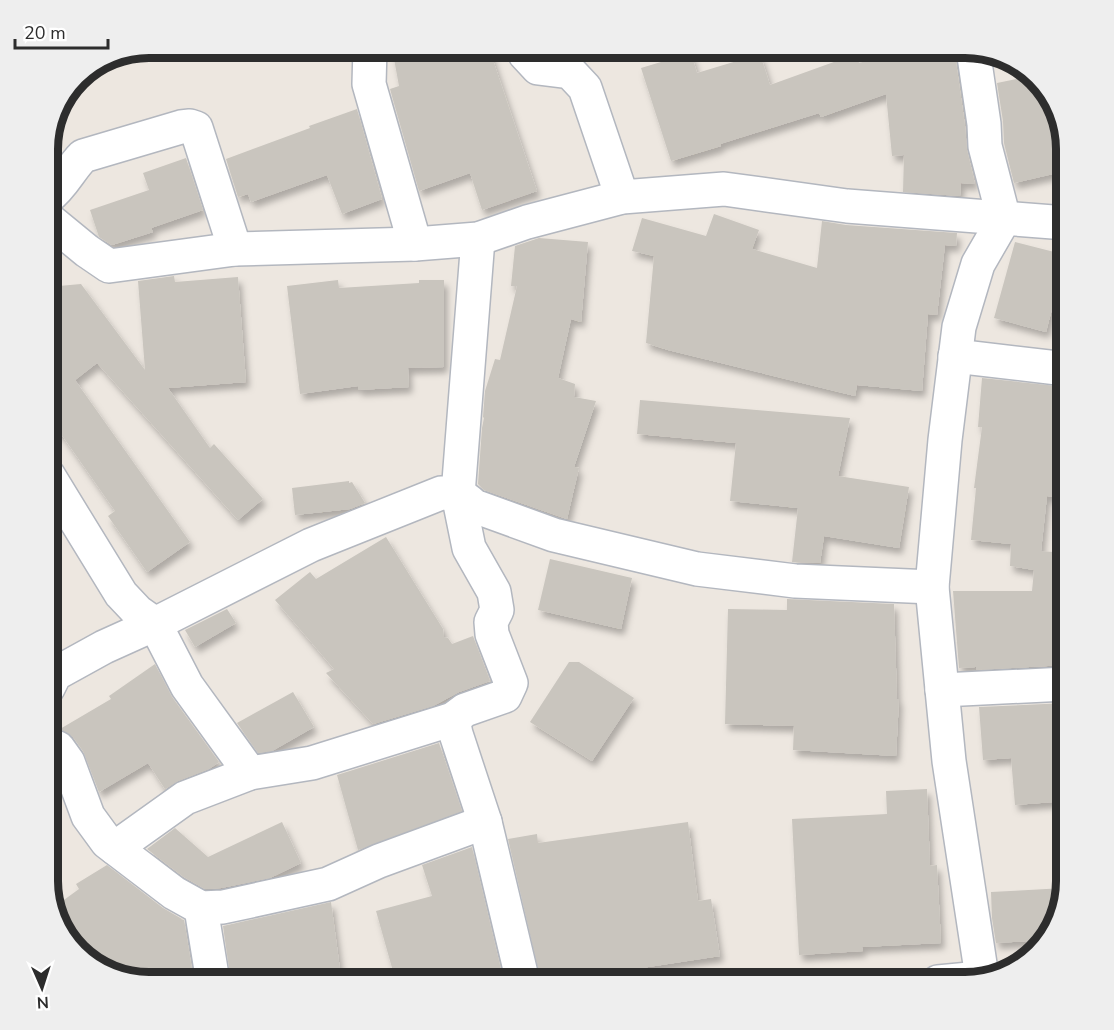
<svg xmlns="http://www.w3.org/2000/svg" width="1114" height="1030" font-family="'Nunito Sans',sans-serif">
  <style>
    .building { fill: #c9c5be; filter: url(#shadow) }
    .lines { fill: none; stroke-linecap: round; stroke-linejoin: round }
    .minor-casing { stroke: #b3b7bf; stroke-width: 36 }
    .minor { stroke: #fff; stroke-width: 33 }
    .rim { fill: none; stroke: #2d2d2d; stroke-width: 8 }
  </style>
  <defs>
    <filter id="shadow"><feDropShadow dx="3.5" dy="6" stdDeviation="3" flood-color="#0004"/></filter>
  </defs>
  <rect width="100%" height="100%" fill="#ede7e0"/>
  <!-- building -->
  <g class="building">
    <path d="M392,48H489L537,191L482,210L470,173L419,191L390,89L399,86Z"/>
    <path d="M912,48H954L965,126L967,150L975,184L961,183L960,196L903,192L904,155L892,156L886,94L821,117L819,113L720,144L721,146L671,161L641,68L691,53L697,73L760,54L770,85L856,54L859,63Z"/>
    <path d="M1031,76L1036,78L1056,121L1066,166V171L1014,183L1004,143L1003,121L997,83Z"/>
    <path d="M357,109L382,199L342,214L327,175L251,202L248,194L238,197L226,159L310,128L309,126Z"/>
    <path d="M186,158L203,210L151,228L153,232L112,245L99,237L90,210L149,190L143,173Z"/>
    <path d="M714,214L759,230L752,249L817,268L822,221L846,225L957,233L956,246L945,245L937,315L928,314L922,391L857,385L855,396L668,350L646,343L654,256L632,251L642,218L706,236Z"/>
    <path d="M539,238L588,242L581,322L571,319L558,378L575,384L574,397L596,401L574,467L579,468L567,519L484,490L478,484L482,428L484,418L483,417L485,391L495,359L500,360L517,286H511L515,246Z"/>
    <path d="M1015,242L1066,255L1046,332L994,318Z"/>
    <path d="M174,276L175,282L238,277L246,382L168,388L210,448L214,444L263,499L238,520L97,363L75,380L190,542L147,572L108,516L115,511L59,431L48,437V287L81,284L145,370L138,281Z"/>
    <path d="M338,280L339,288L419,283V280H444V367L408,368L409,387L358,390V386L300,394L287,286Z"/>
    <path d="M982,378L1066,387V499L1047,496L1041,551L1066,553V665L976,670V667L959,668L953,591H1032L1034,570L1010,566L1011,544L971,540L976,488H974L982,427H978Z"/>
    <path d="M640,400L850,418L838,476L909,487L899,548L824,536L820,563L792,562L798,508L730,501L736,443L637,434Z"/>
    <path d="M349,481V483L352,482L365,503L350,509L295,515L292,488Z"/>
    <path d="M386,537L443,629L444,637L448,638L452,644L473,636L490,681L459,692L433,706L373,724L326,673L334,669L275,600L310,572L316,579Z"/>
    <path d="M550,559L632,578L621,629L538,610Z"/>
    <path d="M787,599L894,604L897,699H899L896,756L793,750L794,726L725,724L728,609L787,610Z"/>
    <path d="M227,609L236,623L195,647L185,630Z"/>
    <path d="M569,662H579L634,698L592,761L530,722Z"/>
    <path d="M155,664L172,697L219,762L209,769L178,781L165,789L148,763L99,792L83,751L73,737L60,729L111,699L109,696Z"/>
    <path d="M293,692L314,727L272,751L258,753L237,723Z"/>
    <path d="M1066,703V801L1015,805L1011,758L983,760L979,707Z"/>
    <path d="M439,743L462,811L358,850L337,775Z"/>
    <path d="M927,789L930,866L937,865L941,943L862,947L863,951L799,955L792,819L887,814L886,791Z"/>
    <path d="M282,822L301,863L270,878L221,888L205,889L184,877L147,849L175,828L208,857Z"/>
    <path d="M688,822L698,901L711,899L720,956L596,975L597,982H541L508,839L537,834L538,843Z"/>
    <path d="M472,847L502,974L472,982H455L452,973L419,982H396L376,911L432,896L422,865Z"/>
    <path d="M107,865L163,908L182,919H181L184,920L194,982H150L111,974L78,952L57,905L79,889L76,884Z"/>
    <path d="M1064,888L1058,919L1044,940L996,943L992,918L991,892Z"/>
    <path d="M331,902L340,969L312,973L313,982H231L223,926Z"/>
  </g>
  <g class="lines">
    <!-- minor casing -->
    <g class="minor-casing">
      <g id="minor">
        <path d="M370,48L369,84L415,244"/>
        <path d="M522,48L525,54L538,68L570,72L585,88L622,197"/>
        <path d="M973,49L984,124L985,146L1004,219L978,264L959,327L945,440L932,587L949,761L982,977"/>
        <path d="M48,197C63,186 70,169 83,156L181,127L190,126L196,128L235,249"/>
        <path d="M48,219L87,251L109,266L235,249L415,244L478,239L527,222L622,197L724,189L847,206L1066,223"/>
        <path d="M955,356L1066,369"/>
        <path d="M48,475L121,594L138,612L155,624L187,686L250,773"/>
        <path d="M48,688L55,674L104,647L155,624L311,545L441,493C457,494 462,494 474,506L554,535L697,569L795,581L932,587"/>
        <path d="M942,690L1066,684"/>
        <path d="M453,719L456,734L485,822L523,982"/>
        <path d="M48,744L58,748L68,762L88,816L107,842L174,893L201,908L223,907L328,884L379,861L485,822"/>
        <path d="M115,848L185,798L250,773L312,763L453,719L465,710L505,696L511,683L492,634L491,622L497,610L494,592L469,548L458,494L478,239"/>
        <path d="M201,908L213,982"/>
        <path d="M938,982L980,978"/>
      </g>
    </g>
    <!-- minor -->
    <use href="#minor" class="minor"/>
  </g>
  <!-- crop -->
  <path d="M0 0H1114V1030H0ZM149 58H965A91 91 0 0 1 1056 149V881A91 91 0 0 1 965 972H149A91 91 0 0 1 58 881V149A91 91 0 0 1 149 58Z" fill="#eee" fill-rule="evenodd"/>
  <path class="rim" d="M149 58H965A91 91 0 0 1 1056 149V881A91 91 0 0 1 965 972H149A91 91 0 0 1 58 881V149A91 91 0 0 1 149 58Z"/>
  <!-- north arrow -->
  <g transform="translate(42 988) rotate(177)" stroke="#ffffff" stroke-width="4.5" paint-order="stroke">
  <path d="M0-4.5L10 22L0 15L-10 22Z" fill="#2d2d2d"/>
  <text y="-9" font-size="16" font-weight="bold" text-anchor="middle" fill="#2d2d2d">N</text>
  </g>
  <!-- scale -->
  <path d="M15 39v9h93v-9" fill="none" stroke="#2d2d2d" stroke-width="3"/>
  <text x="24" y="39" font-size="18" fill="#2d2d2d" stroke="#ffffff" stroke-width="4.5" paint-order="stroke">20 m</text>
</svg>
